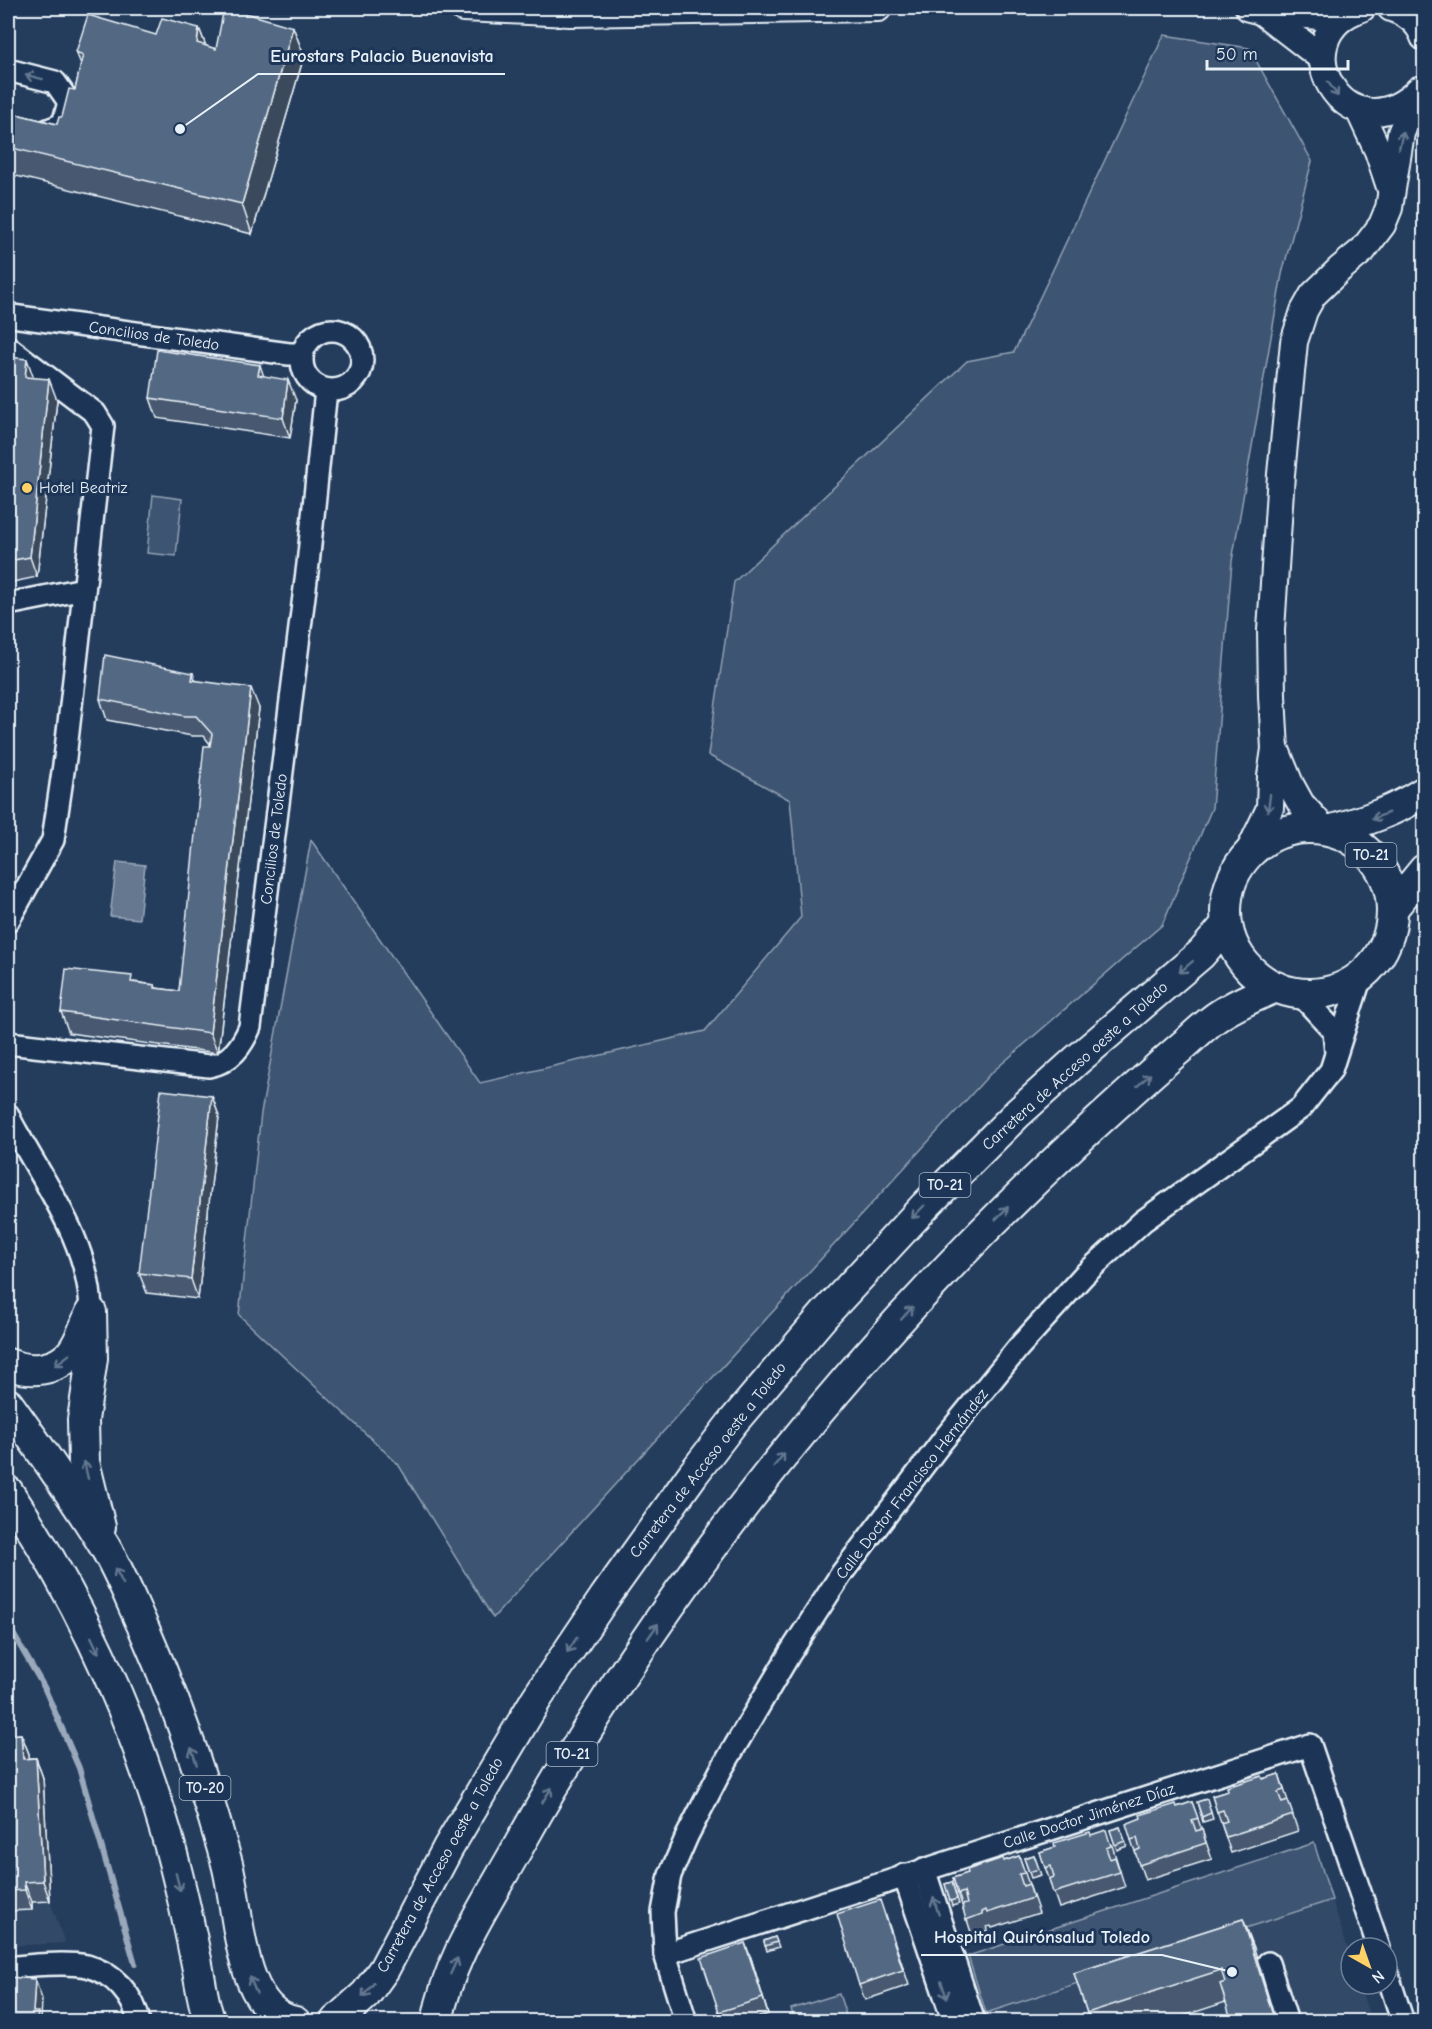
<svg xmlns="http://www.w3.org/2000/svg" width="1432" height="2029" font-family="'Comic Neue',sans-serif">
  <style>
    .built { fill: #334a68 }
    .green { fill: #3e5472; stroke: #93a2b5; stroke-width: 1.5 }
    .water { fill: #657890; stroke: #99a8ba; stroke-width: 1.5 }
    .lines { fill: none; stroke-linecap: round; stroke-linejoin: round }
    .stream { stroke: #99a8ba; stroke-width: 6 }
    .minor-casing { stroke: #e8f1f8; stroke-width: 26 }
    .major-casing { stroke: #e8f1f8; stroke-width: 30 }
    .highway-casing { stroke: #e8f1f8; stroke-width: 34 }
    .minor { stroke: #1d3557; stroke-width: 21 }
    .major { stroke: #1d3557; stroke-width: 26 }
    .highway { stroke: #1d3557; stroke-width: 30 }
    .wall { fill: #475970; stroke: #e8f1f8; stroke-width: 1.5 }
    .shaded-wall { fill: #3a485b; stroke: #e8f1f8; stroke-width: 1.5 }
    .building { fill: #536782; stroke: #e8f1f8; stroke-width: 1.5 }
    .oneway { stroke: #64778f }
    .poi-dot { fill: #ffd166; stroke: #1d3557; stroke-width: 2 }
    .labels { text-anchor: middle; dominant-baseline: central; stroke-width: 6; stroke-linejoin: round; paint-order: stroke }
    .shield { fill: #1d3557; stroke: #abb9c8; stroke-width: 1.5 }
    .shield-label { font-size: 15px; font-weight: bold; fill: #e8f1f8 }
    .street-label { font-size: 16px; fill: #e8f1f8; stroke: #1d3557 }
    .poi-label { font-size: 16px; fill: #e8f1f8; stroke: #1d3557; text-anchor: start }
    .leader { fill: none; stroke: #e8f1f8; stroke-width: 2 }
    .callout-dot { fill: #e8f1f8; stroke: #1d3557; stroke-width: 2 }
    .callout-label { font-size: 18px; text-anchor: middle; font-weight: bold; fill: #e8f1f8; stroke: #1d3557; stroke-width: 6; stroke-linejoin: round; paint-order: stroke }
  </style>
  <rect width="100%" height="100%" fill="#253d5d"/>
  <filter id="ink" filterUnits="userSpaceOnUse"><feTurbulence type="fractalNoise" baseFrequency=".0167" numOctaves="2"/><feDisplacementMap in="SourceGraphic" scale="12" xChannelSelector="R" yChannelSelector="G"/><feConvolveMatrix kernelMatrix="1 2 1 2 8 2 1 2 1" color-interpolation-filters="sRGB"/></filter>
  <g filter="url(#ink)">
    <!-- built -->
    <g class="built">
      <path d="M8,1730L9,1755L29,1754L30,1779L43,1778L50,1901L65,1943L8,1946Z"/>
      <path d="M1332,1900L1351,1959V1984H1359L1371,2021L989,2022L986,2013Z"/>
    </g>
    <!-- green -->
    <g class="green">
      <path d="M1164,35L1249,48L1312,161L1282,274L1232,561L1212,808L1162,925L990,1074L493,1618L398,1464L239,1315L261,1113L311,840L480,1083L705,1031L801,917L790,800L708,755L734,582L967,361L1014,352Z"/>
      <path d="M153,495L182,499L176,556L147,553Z"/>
      <path d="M1314,1843L1332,1900L986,2013L968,1956Z"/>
      <path d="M839,1994L848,2021H795L791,2009Z"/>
    </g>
    <!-- water -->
    <path class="water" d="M117,862L145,865L139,919L110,916Z"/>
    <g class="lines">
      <!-- stream -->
      <path class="stream" d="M8,1625L44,1687L79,1768L135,1964"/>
      <!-- minor casing -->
      <g class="minor-casing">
        <g id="minor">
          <path d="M8,70L55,82L69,102L63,124L38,134L8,126"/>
          <path d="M8,313L12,316L289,354H302"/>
          <circle cx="332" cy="360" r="30"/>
          <path d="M8,347L95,413L103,426L65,758L53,840L8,921"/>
          <path d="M8,604L84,589"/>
          <path d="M1299,993L1334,1031L1336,1052"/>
          <path d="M8,1043L209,1066C231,1062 242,1046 250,1027L308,564L326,390"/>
          <path d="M8,1115C12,1125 18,1134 23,1143C53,1196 90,1249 91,1312"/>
          <path d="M924,1869L974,2022"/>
          <path d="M904,1875L954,2022"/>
          <path d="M665,1954L1310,1745L1379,1948"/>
          <path d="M1268,1963L1287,2022"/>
          <path d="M8,1968C28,1965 67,1962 87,1966C114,1973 134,1996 139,2022"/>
          <path d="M1387,1973L1403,2022"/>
          <path d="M686,2022L665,1954L663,1912L670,1875L687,1836L721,1770L790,1653L842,1573L943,1440L1018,1348L1084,1275L1143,1221L1301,1108L1331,1070L1361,976"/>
        </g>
      </g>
      <!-- major casing -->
      <g class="major-casing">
        <g id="major">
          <path d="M463,8L570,13L878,8"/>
          <path d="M1249,8L1261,11L1341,18"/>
          <path d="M1362,8C1277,36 1346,162 1419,90"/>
          <path d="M1391,8C1406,13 1419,22 1424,37"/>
          <path d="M1261,11L1322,58"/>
          <path d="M1359,110L1378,151L1390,187"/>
          <path d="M1276,750L1290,784L1301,804L1323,828"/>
          <path d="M1249,852L1270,808L1271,776L1275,749L1272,696L1271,630L1281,474L1294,342L1304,311L1313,295L1340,269L1363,250L1382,225L1389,208L1401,133L1419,90"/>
        </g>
      </g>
      <!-- highway casing -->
      <g class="highway-casing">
        <g id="highway">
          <circle cx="1309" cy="911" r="83"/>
          <path d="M1332,830C1365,821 1395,811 1424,792"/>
          <path d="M1392,909L1424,870"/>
          <path d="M91,1312L92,1358L83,1420L84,1462L100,1527"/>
          <path d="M8,1364C30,1373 57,1371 72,1352C80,1342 84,1328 89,1317"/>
          <path d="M8,1404C41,1450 75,1498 105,1547C120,1572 131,1601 144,1629C177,1704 204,1781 226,1860C240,1906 236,2010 295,2022"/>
          <path d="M8,1492C78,1597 132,1714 167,1836C178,1875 187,1915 195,1955C200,1976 202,2002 210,2022"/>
          <path d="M336,2021L366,1994L384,1969L448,1848L537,1698L605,1597L693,1474L733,1422L824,1315L925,1206L1018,1113L1078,1059L1201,954L1226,925"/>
          <path d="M437,2022C448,1961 483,1909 513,1856C664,1583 863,1336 1093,1126C1124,1098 1153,1071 1185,1044C1196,1034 1208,1022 1221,1014C1238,1003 1257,995 1276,987"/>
        </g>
      </g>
      <!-- minor -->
      <use href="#minor" class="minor"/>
      <!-- major -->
      <use href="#major" class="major"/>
      <!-- highway -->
      <use href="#highway" class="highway"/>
    </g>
    <!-- wall -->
    <g class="wall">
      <path d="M293,27L304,56L252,234L8,174V112L57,124L62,117L75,90L81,64L76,52L156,35L199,28L206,46L216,49Z"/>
      <path d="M8,357L34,378L57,400L37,577L8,583Z"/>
      <path d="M264,376L296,400L290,438L157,418L150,398Z"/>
      <path d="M193,673L195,680L259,708L218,1053L69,1033L61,1012L134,982L155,985L156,988L179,991L210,744L204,736H192L107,720L100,699Z"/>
      <path d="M212,1096L219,1116L198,1299L147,1293L139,1273Z"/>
      <path d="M21,1734L29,1754V1758H36L43,1778L50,1901L32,1902V1910L8,1911V1735Z"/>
      <path d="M1279,1774L1298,1831L1231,1853L1212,1796Z"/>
      <path d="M1207,1799L1213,1819L1203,1822L1197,1802Z"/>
      <path d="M1192,1802L1212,1859L1145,1880L1131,1840L1177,1807Z"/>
      <path d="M1120,1827L1127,1846L1117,1850L1110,1830Z"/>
      <path d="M1091,1835L1112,1845L1125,1887L1059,1908L1040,1852Z"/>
      <path d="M1034,1855L1041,1875L1031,1878L1024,1858Z"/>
      <path d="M1019,1856L1039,1913L992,1928L991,1926L987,1927L988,1930L972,1935L953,1878Z"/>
      <path d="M952,1882L959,1904L952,1906L945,1884Z"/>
      <path d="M886,1916L909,1985L865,2000L859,1985Z"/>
      <path d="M1243,1919L1254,1948L1226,2002L1165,2022H1090L1074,1973Z"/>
      <path d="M775,1937L779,1947L767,1951L764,1941Z"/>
      <path d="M751,1958L768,2014L744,2022H722L719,2012Z"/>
    </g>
    <!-- shaded-wall -->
    <g class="shaded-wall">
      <path d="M293,27L304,56L252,234L242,204Z"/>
      <path d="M199,28L210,57L197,43Z"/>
      <path d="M27,359L34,379L25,377Z"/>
      <path d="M260,365L267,386L258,375Z"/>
      <path d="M49,379L57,400L37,577L30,557Z"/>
      <path d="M288,380L296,400L290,438L283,418Z"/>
      <path d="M251,688L259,708L218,1053L210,1033Z"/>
      <path d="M212,1096L219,1116L198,1299L191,1279Z"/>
      <path d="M21,1734L29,1754L30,1779L23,1759Z"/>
      <path d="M36,1758L43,1778L50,1901L43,1881Z"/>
      <path d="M24,1882L32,1902V1910L25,1890Z"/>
      <path d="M1243,1919L1254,1948L1276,2022H1275Z"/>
      <path d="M745,1943L751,1958L768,2014L763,1998Z"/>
      <path d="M35,1979L42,1999L41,2022H36L33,2012Z"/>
    </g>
    <!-- building -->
    <g class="building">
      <path d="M224,8H229L293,27L242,204L8,147V112L57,124L59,117H62L69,89L75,90L83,55L76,52L88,15L156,35L162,18L199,28L197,43L216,49Z"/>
      <path d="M157,350L260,365L258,375L288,380L283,418L150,398Z"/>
      <path d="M8,357L27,359L25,377L49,379L30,557L8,561Z"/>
      <path d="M105,655L193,673L192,680L251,688L210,1033L61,1012L66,969L132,976L131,982L155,985V988L179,991L204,746H210L212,734L196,716H185L100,699Z"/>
      <path d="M161,1090L212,1096L191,1279L139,1273Z"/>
      <path d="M21,1734L23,1759L36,1758L43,1881L24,1882L25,1890L8,1891V1735Z"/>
      <path d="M1279,1774L1284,1790L1278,1792L1282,1803L1288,1801L1293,1815L1226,1837L1221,1823L1227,1821L1223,1810L1217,1812L1212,1796L1228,1791L1227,1787L1262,1776L1263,1779Z"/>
      <path d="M1207,1799L1211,1813L1202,1817L1197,1802Z"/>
      <path d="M1192,1802L1198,1818L1192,1820L1196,1831L1202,1829L1206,1843L1139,1865L1135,1851L1140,1849L1137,1838L1131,1840L1126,1824L1141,1818L1140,1815L1176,1804L1177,1807Z"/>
      <path d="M1120,1827L1125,1841L1115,1845L1110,1830Z"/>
      <path d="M1106,1830L1111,1846L1106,1848L1110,1859L1115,1857L1120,1872L1053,1893L1049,1879L1054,1877L1051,1866L1045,1868L1040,1852L1055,1847L1054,1843L1090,1832L1091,1835Z"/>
      <path d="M1034,1855L1039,1869L1029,1872L1024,1858Z"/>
      <path d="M1019,1856L1025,1873L1019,1874L1023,1886L1029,1884L1033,1898L987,1913L986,1910L982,1912V1914L966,1920L962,1905L967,1904L964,1892L958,1894L953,1878L968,1873L967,1870L1003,1858L1004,1861Z"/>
      <path d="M952,1882L957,1899L950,1901L945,1884Z"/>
      <path d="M880,1900L903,1970L859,1985L837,1914Z"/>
      <path d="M1243,1919L1275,2022H1232L1220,1984L1225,1982L1221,1970L1087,2013L1074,1973Z"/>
      <path d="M775,1937L777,1942L765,1946L764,1941Z"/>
      <path d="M745,1943L763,1998L719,2012L701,1958Z"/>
      <path d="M8,1977L35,1979L33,2012H38L37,2022H8Z"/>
      <path d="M918,2016L920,2022H902Z"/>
    </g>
    <!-- one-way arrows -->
    <defs><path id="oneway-shaft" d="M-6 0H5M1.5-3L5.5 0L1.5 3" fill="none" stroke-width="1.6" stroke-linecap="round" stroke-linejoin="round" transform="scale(1.5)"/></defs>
    <g class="oneway">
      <use href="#oneway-shaft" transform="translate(34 77) rotate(-166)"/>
      <use href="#oneway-shaft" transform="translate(1333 89) rotate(55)"/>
      <use href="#oneway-shaft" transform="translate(1401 140) rotate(-77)"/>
      <use href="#oneway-shaft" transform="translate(1269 803) rotate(97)"/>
      <use href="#oneway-shaft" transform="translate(1380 816) rotate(158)"/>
      <use href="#oneway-shaft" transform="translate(1186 967) rotate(139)"/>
      <use href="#oneway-shaft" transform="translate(1144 1080) rotate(-42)"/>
      <use href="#oneway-shaft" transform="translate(918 1212) rotate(134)"/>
      <use href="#oneway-shaft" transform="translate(1002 1213) rotate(-45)"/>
      <use href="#oneway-shaft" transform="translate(907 1313) rotate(-48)"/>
      <use href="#oneway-shaft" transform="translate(62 1360) rotate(143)"/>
      <use href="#oneway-shaft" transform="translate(779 1460) rotate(-52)"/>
      <use href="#oneway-shaft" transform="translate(86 1470) rotate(-103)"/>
      <use href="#oneway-shaft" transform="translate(119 1576) rotate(-117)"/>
      <use href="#oneway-shaft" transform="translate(653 1631) rotate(-55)"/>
      <use href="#oneway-shaft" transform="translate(95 1645) rotate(65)"/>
      <use href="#oneway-shaft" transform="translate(572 1645) rotate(124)"/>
      <use href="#oneway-shaft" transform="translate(194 1756) rotate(-108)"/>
      <use href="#oneway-shaft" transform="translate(547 1795) rotate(-58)"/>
      <use href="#oneway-shaft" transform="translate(178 1882) rotate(76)"/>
      <use href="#oneway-shaft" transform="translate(936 1906) rotate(-108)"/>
      <use href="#oneway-shaft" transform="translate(454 1966) rotate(-66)"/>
      <use href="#oneway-shaft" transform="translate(253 1985) rotate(-113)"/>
      <use href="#oneway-shaft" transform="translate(368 1990) rotate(130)"/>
      <use href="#oneway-shaft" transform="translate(944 1990) rotate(72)"/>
    </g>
  </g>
  <!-- markers -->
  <circle class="poi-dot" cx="27" cy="488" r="6"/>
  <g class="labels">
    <!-- shield labels -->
    <g class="shield">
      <rect x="1345.5" y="843" width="51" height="24" rx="4.5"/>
      <rect x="919.5" y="1173" width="51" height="24" rx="4.5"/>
      <rect x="546.5" y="1742" width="51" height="24" rx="4.5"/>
      <rect x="179.5" y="1776" width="51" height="24" rx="4.5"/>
    </g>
    <g class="shield-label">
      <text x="1371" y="855">TO-21</text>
      <text x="945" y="1185">TO-21</text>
      <text x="572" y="1754">TO-21</text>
      <text x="205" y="1788">TO-20</text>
    </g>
    <!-- street labels -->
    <g class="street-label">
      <text transform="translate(154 336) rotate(8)">Concilios de Toledo</text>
      <text transform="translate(274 839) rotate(-83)">Concilios de Toledo</text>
      <text transform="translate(1075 1066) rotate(-42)">Carretera de Acceso oeste a Toledo</text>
      <text transform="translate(708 1460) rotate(-52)">Carretera de Acceso oeste a Toledo</text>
      <text transform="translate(912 1484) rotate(-52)">Calle Doctor Francisco Hernández</text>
      <text transform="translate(1089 1816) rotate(-18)">Calle Doctor Jiménez Díaz</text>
      <text transform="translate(440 1865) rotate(-61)">Carretera de Acceso oeste a Toledo</text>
    </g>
    <!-- poi labels -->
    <g class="poi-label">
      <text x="39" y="488">Hotel Beatriz</text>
    </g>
  </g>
  <!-- callouts -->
  <path class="leader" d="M180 129L258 74H505M1232 1972L1162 1955H921"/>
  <g class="callout-dot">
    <circle cx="180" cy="129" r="6"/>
    <circle cx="1232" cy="1972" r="6"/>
  </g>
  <g class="callout-label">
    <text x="382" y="62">Eurostars Palacio Buenavista</text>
    <text x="1042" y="1943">Hospital Quirónsalud Toledo</text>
  </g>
  <!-- margin -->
  <rect width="1432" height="2029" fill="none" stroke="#1d3557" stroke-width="30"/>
  <rect x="15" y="15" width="1402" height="1999" fill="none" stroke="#e8f1f8" stroke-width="2" filter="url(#ink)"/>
  <!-- north arrow -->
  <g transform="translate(1369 1966) rotate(140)"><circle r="28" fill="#1d3557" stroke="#6e8097" stroke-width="1.5"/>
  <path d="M0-4.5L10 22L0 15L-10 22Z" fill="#ffd166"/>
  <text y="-9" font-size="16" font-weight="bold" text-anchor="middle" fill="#e8f1f8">N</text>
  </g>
  <!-- scale -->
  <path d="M1207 60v9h141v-9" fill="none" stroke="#e8f1f8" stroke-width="3"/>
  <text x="1216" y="60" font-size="18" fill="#e8f1f8" stroke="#1d3557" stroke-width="4.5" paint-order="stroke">50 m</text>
</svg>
